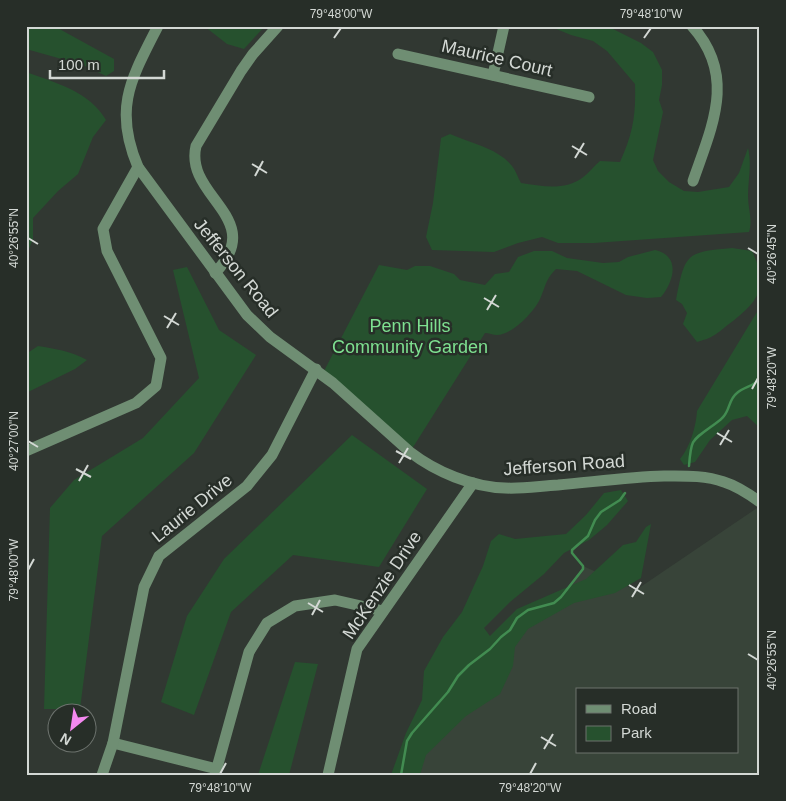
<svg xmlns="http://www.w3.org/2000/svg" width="786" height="801" font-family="Helvetica,sans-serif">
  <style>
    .built { fill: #384439; fill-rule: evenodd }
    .green { fill: #26512e }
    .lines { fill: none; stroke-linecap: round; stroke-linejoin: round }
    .stream { stroke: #428c51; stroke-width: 2.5 }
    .minor { stroke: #6f8e73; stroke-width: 11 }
    .ticks { fill: none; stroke: #d3d8d4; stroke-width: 2 }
    .labels { text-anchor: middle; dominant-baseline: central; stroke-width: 5; stroke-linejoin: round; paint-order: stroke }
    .street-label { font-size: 18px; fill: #d3d8d4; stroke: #272e28 }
    .park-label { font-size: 18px; fill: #7ee090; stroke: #272e28 }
    .neatline { fill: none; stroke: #d3d8d4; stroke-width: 2 }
    .ticks-label { font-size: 12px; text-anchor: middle; fill: #d3d8d4 }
  </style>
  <rect width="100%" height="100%" fill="#313832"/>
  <!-- built -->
  <path class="built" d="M760,506V775H401L412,733L570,588L583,566L636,590ZM577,690H737V752H577Z"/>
  <!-- green -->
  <g class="green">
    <path d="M26,26H54L114,59V71L106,76L83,65L26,49Z"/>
    <path d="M204,26H265L244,49L227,44Z"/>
    <path d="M549,26L581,28L584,26H607L641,43L653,52L662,70V85L659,100L663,112L653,160L658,171L669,182L684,191L698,192L729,187L739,173L748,148C752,164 748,180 748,196C748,209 753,220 749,232L594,243H558L542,237L518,243L494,252L432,250L426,237L433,203L441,138L450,134C470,143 498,148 512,166C516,171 518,178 521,183C542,186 564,191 582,178C589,173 594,166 600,161L620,162C633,133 636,115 635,84L607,51L593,41L571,35Z"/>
    <path d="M26,72C56,83 89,91 106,120L93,137L78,174L58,191L33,218V239L26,256Z"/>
    <path d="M732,248L752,251C768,285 761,299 733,321C718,332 716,337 697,342L683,324L687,313L682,304L676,300C685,253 686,252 732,248Z"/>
    <path d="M655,250C681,256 674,281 661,297L647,298L626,295L577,271L556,269C545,280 546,286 540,299C534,312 512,335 497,335C493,335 489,333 485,333L410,452L324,371L379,265L407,270L415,266H430L454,274L460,280L485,285L495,274L509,272L518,257L534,251H552L567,258L603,263L619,262L628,257Z"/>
    <path d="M187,267L219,330L256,355L194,453L102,536L80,709H44L50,508L74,480L143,438L199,378L173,270Z"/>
    <path d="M760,307V428L747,416L732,420L710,440L695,462L684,465L680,459C690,447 696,427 697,411Z"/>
    <path d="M38,346C56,349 71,351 87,360L75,369L26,393V354Z"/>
    <path d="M352,435L427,489L379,567L293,555L231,612L194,715L161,702L187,616L224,559Z"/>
    <path d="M621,490L628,501L607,525L589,540L564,553L544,574L510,602L484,628L490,636L517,609L586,579L623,545L636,542L646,527L651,524L641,578L615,593L574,603L528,629L515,647L513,666L500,694L466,716L426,755L420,775H391L406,733L422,700L424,671L443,637L462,612L483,566L491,541L499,534L515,539L566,534L586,515L604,493Z"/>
    <path d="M295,662L318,664L289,775H258Z"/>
  </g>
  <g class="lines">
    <!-- stream -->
    <g class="stream">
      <path d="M689,466C691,440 691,441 712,426C716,423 721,420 724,416C730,409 729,399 737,393C744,387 754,386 760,379"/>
      <path d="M401,775L407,741L412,733L448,692L458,676L469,665L490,649L501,637L510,630L517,618L528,610L554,603L561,597L583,569V566L572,553V550L588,536L595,520L601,512L620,500L625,493"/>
    </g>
    <!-- minor -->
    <g class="minor">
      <path d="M158,26C131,79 113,108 138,167L247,315L270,337L333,383L410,452C436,472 472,487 505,488C522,489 540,486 558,485C593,482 628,477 664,476C684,476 704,475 724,482C737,486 749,494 760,502"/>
      <path d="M692,26C737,76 712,126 693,181"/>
      <path d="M398,54L589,97"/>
      <path d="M493,75L504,26"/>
      <path d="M215,273C268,218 184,197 196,146L241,71L253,54L278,26"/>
      <path d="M26,451L136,403L156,386L161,358L107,251L103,229L138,167"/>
      <path d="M113,743L217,769"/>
      <path d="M102,775L113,743L144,587L159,556L247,486L272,455L316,369"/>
      <path d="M215,775L249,652L267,623L295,606L335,600L383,611"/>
      <path d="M328,775L357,649L473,483"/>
    </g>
  </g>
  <!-- ticks -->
  <path class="ticks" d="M334,38L341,28M644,38L651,28M572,146L587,155M575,158L584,143M252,164L267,173M255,176L263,161M28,238L38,244M748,248L758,254M484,298L499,307M487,310L496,295M164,316L179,325M167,328L176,313M752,389L758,378M717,433L732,442M28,441L38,447M720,445L729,430M396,451L411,459M399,463L408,448M76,469L91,477M79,481L88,465M28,570L34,559M629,585L644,594M632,597L641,582M308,603L323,612M312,615L320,600M748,654L758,660M541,737L556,746M544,749L553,734M220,774L226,763M530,774L536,763"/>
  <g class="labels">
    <!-- street labels -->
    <g class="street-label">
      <text transform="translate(497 58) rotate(13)">Maurice Court</text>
      <text transform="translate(236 268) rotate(51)">Jefferson Road</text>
      <text transform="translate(564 465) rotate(-4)">Jefferson Road</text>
      <text transform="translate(192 508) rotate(-39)">Laurie Drive</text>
      <text transform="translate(382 585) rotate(-56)">McKenzie Drive</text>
    </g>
    <!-- park labels -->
    <g class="park-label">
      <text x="410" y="326">Penn Hills<tspan x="410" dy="21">Community Garden</tspan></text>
    </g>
  </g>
  <!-- border -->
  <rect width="786" height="801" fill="none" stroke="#272e28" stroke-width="55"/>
  <!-- legend -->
  <rect x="576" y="688" width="162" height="65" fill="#272e28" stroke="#6c726d"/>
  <rect x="586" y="705" width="25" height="8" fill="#6f8e73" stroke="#6c726d"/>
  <text x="621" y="714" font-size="15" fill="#d3d8d4">Road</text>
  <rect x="586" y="726" width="25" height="15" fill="#26512e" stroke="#6c726d"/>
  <text x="621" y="738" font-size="15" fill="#d3d8d4">Park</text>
  <!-- north arrow -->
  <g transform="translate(72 728) rotate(210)"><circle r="24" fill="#272e28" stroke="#6c726d"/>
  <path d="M0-4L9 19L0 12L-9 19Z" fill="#f489f0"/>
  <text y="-8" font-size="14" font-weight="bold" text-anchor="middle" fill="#d3d8d4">N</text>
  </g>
  <!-- scale -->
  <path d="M50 70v8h114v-8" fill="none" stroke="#d3d8d4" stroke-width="2.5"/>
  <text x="58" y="70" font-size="15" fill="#d3d8d4" stroke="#272e28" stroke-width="4" paint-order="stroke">100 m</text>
  <rect x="28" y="28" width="730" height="746" class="neatline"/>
  <g class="ticks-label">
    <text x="341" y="18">79°48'00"W</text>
    <text x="651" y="18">79°48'10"W</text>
    <text transform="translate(14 238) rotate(-90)" y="4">40°26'55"N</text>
    <text transform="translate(772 254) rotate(-90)" y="4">40°26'45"N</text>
    <text transform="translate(772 378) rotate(-90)" y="4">79°48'20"W</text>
    <text transform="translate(14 441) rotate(-90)" y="4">40°27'00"N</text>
    <text transform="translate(14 570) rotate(-90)" y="4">79°48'00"W</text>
    <text transform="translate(772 660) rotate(-90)" y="4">40°26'55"N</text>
    <text x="220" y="792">79°48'10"W</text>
    <text x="530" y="792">79°48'20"W</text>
  </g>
</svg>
